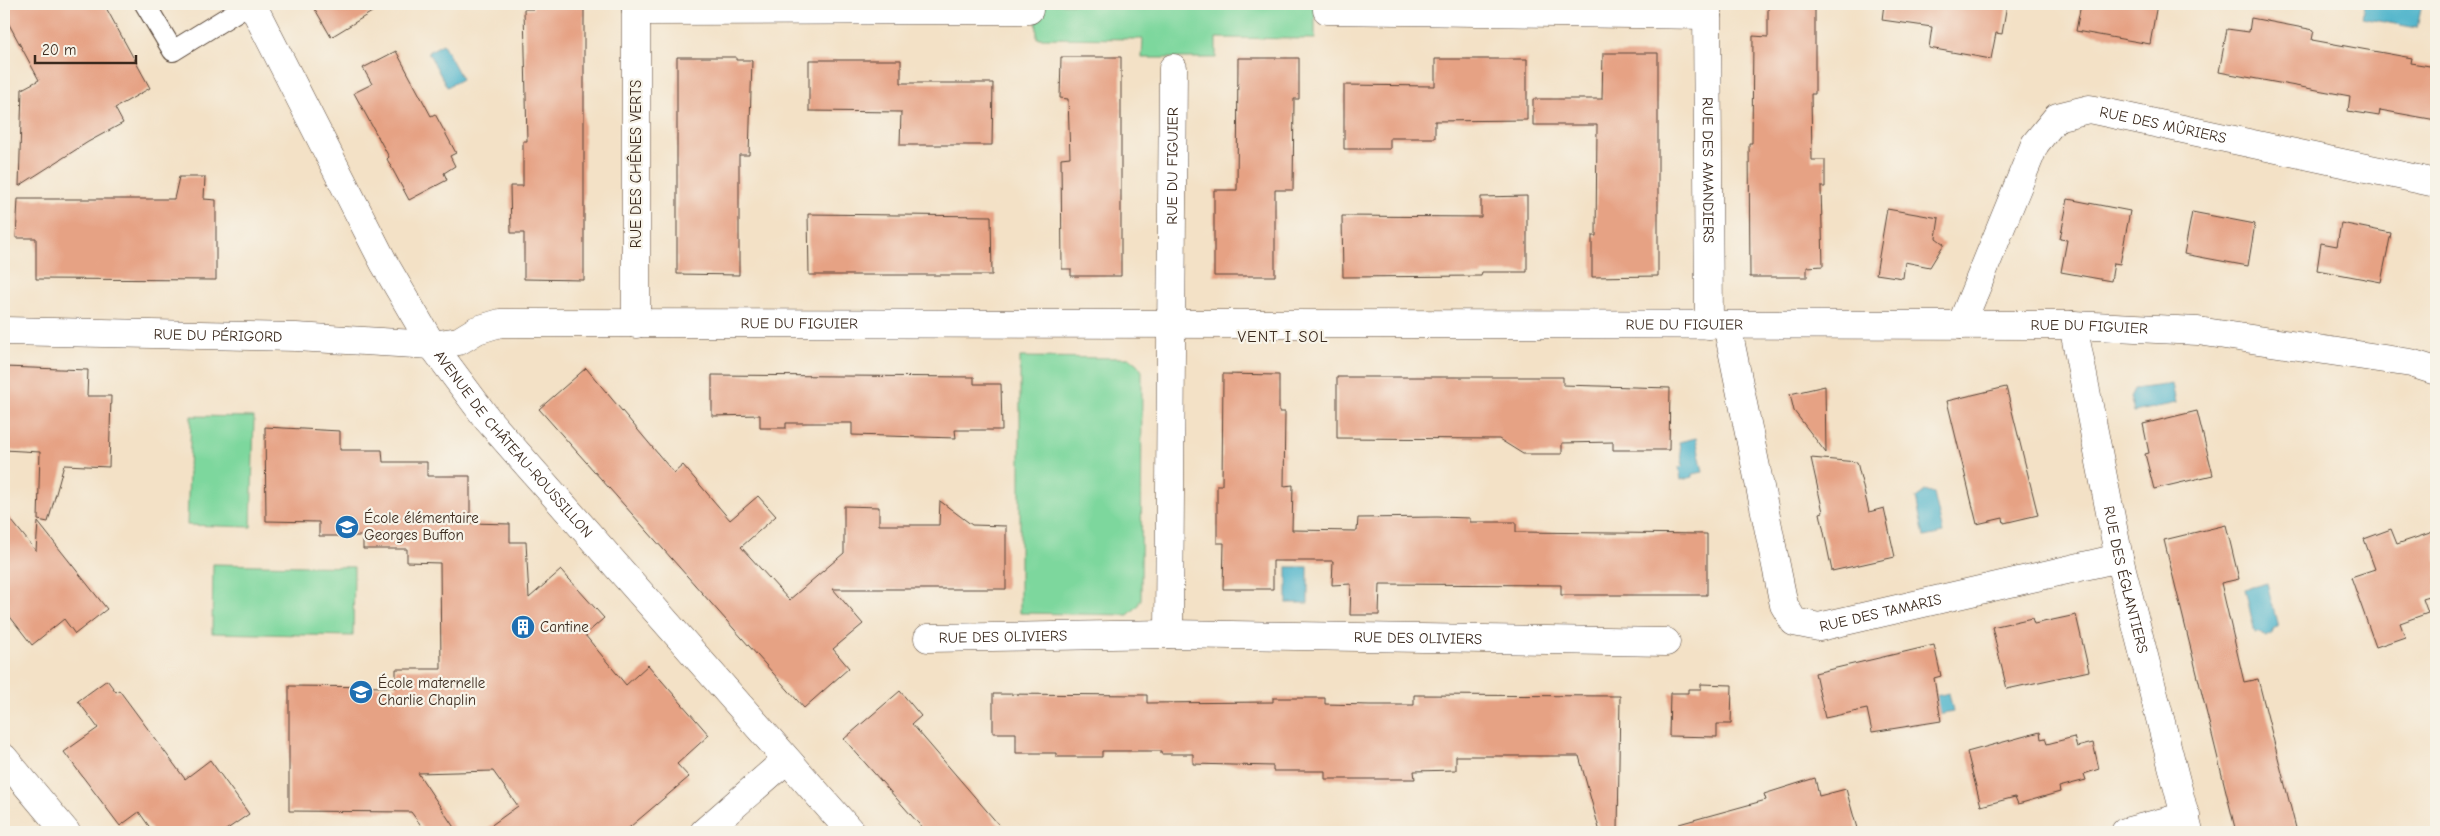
<svg xmlns="http://www.w3.org/2000/svg" width="2440" height="836" font-family="'Comic Neue',sans-serif">
  <style>
    .green { fill: #7dd79d; stroke: #5c805e }
    .water { fill: #4db4cb; stroke: #446f74 }
    .building { fill: #e6a284 }
    .lines { fill: none; stroke-linecap: round; stroke-linejoin: round }
    .lane-casing { stroke: #574537; stroke-width: 22 }
    .street-casing { stroke: #574537; stroke-width: 29 }
    .secondary-casing { stroke: #574537; stroke-width: 29 }
    .lane { stroke: #fff; stroke-width: 20 }
    .street { stroke: #fff; stroke-width: 28 }
    .secondary { stroke: #fff; stroke-width: 28 }
    .labels { text-anchor: middle; dominant-baseline: central; stroke-width: 4.5; stroke-linejoin: round; paint-order: stroke }
    .street-label { font-size: 15px; fill: #3b2a1e; stroke: #f7f3e8 }
    .poi-label { font-size: 15px; fill: #3b2a1e; stroke: #f7f3e8; text-anchor: start }
    .neighbourhood-label { font-size: 16px; letter-spacing: 1px; fill: #3b2a1e; stroke: #f7f3e8 }
  </style>
  <rect width="100%" height="100%" fill="#f7f3e8"/>
  <filter id="ink" filterUnits="userSpaceOnUse"><feTurbulence type="fractalNoise" baseFrequency=".02" numOctaves="2"/><feDisplacementMap in="SourceGraphic" scale="10" xChannelSelector="R" yChannelSelector="G"/><feConvolveMatrix kernelMatrix="1 2 1 2 8 2 1 2 1" color-interpolation-filters="sRGB"/></filter>
  <filter id="wash" filterUnits="userSpaceOnUse"><feTurbulence type="fractalNoise" baseFrequency=".0096" numOctaves="4" result="noise"/><feDisplacementMap in="SourceGraphic" scale="20" xChannelSelector="R" yChannelSelector="G"/><feGaussianBlur stdDeviation="1.12" result="paint"/><feColorMatrix in="noise" values="0 0 0 0 0 0 0 0 0 0 0 0 0 0 0 0 0 1.4 0 .05"/><feComposite in="paint" operator="in"/></filter>
  <g filter="url(#wash)">
    <rect width="100%" height="100%" fill="#f3e1c6"/>
    <!-- green -->
    <g class="green">
      <path d="M1036,4H1315V39L1216,38V58H1142L1143,39L1037,38Z"/>
      <path d="M1020,357L1129,358L1137,364L1142,371L1141,599L1137,607L1128,615L1020,613Z"/>
      <path d="M191,416L254,417L251,527L187,525Z"/>
      <path d="M213,564L354,567L353,636L212,633Z"/>
    </g>
    <!-- water -->
    <g class="water">
      <path d="M2364,4H2422L2417,28L2362,18Z"/>
      <path d="M443,44L462,79L447,87L428,52Z"/>
      <path d="M2172,384L2176,403L2134,412L2130,397L2134,389Z"/>
      <path d="M1696,438L1703,472L1693,474V477L1681,480L1679,467L1683,466L1679,442Z"/>
      <path d="M1925,491L1934,494L1943,533L1924,537L1916,498Z"/>
      <rect x="1287" y="567" width="21" height="36"/>
      <path d="M2267,583L2278,627L2274,628L2272,634L2266,637L2258,632L2255,633L2245,589Z"/>
      <path d="M1949,693L1953,712L1922,718L1918,700Z"/>
    </g>
    <g id="blocks">
      <!-- building -->
      <g class="building">
        <path d="M4,4H104L150,88L115,108L123,123L88,142L19,186L22,89L39,80L4,15Z"/>
        <path d="M312,4H385L331,37Z"/>
        <path d="M533,4H584V280L524,279V233H511L510,186H523V141H527L524,9H533Z"/>
        <path d="M1768,4H1815V94H1811L1812,160H1825V187H1821L1823,266L1807,267V277H1750L1749,143H1752L1753,36L1768,37Z"/>
        <path d="M1884,4H2007L2002,34L1996,33L1991,59L1929,48L1932,27L1882,20Z"/>
        <path d="M2081,4H2157L2150,44L2076,31Z"/>
        <path d="M2251,18L2314,30L2312,40L2412,58L2411,63L2436,67V120L2380,110L2379,116L2348,111L2350,96L2219,72L2227,29L2249,32Z"/>
        <path d="M396,51L431,116L435,114L456,153L450,156L455,166L444,173L447,180L409,200L387,159L389,157L354,93L372,84L363,68Z"/>
        <path d="M1603,53H1658V276L1592,277V236H1596L1597,125H1533V99H1602Z"/>
        <path d="M677,57H736V60H752L749,155H739V275L677,274Z"/>
        <path d="M1061,57H1121V276H1071V269H1062L1061,158L1070,157L1068,99L1060,98Z"/>
        <path d="M1238,58H1299V99H1294L1293,190H1275V276H1214V190H1237Z"/>
        <path d="M1435,59H1527V120L1435,121V138H1390V149H1344V85L1435,86Z"/>
        <path d="M809,60H901V83H993L992,145H900L901,112L809,111Z"/>
        <path d="M179,177H205L204,199L216,200V280L36,279V238H16L18,199H174Z"/>
        <path d="M1527,196V272H1482L1481,276L1343,277L1342,216L1481,217V197Z"/>
        <path d="M2068,199L2130,211L2120,264L2114,263L2111,281L2061,272L2067,240L2060,239Z"/>
        <path d="M1887,209L1939,218L1936,238L1944,244L1930,267L1905,262L1903,278L1876,274Z"/>
        <path d="M2192,212L2255,224L2248,266L2184,254Z"/>
        <path d="M808,214L991,216L992,275H809Z"/>
        <path d="M2341,223L2391,233L2381,282L2317,270L2321,243L2337,246Z"/>
        <path d="M4,367L88,370L87,396H111L109,467L64,465L48,522L38,520L40,452L4,450Z"/>
        <path d="M586,368L674,473L683,465L730,520L758,496L776,516L741,547L789,600L844,553V506L879,507V525H939L940,501L972,525L1006,526V589H833L863,624L833,649L849,668L804,708L539,409Z"/>
        <path d="M1223,374L1279,375V412H1285L1284,486L1293,485L1292,530L1357,531L1358,518L1437,517L1470,518V522H1516V532L1707,534V595H1561V585L1380,584L1379,615H1350L1351,584L1332,585L1333,561H1273V589H1223L1224,543H1217V485H1222Z"/>
        <path d="M712,375L974,377V384H1001L1002,430H955L956,438L852,435V423H786V428H760V415L712,416Z"/>
        <path d="M1337,377H1563V385L1670,388L1669,450H1613V442L1562,443V454H1523L1499,439L1337,438Z"/>
        <path d="M1825,386L1826,453L1794,411L1790,394Z"/>
        <path d="M2006,387L2038,515L2004,523L2003,518L1977,524L1947,401Z"/>
        <path d="M2197,411L2213,475L2154,489L2145,454L2149,453L2143,424Z"/>
        <path d="M265,427L340,431V450H382L383,462H427V476H470V523L510,524V542H526L529,598L561,570L604,618L585,635L626,685L648,665L709,735L677,764L689,777L624,832H482L518,806L493,771L418,773L457,832H426L411,812L289,811V686L396,687V669H441L440,563L407,562V549H363V536H319V522L266,521Z"/>
        <path d="M1811,458L1857,462L1869,512L1884,508L1895,557L1832,571L1820,513L1823,512Z"/>
        <path d="M4,511L36,551L38,522L107,609L75,634L64,619L32,645L4,609Z"/>
        <path d="M2226,525L2239,579L2221,583L2244,682L2258,679L2297,832H2236L2164,540Z"/>
        <path d="M2391,529L2397,544L2436,531V595L2423,599L2428,613L2400,623L2405,637L2376,647L2351,577L2375,569L2364,539Z"/>
        <path d="M2076,615L2089,671L2007,689L1992,627L2032,618L2034,624Z"/>
        <path d="M1934,645L1941,676L1934,678L1941,721L1872,732L1867,709L1825,718L1815,673Z"/>
        <path d="M107,680L116,692L119,690L185,779L210,760L249,814L223,832H153L139,812L120,826L64,752L98,728L78,701Z"/>
        <path d="M1701,684L1732,685L1731,724H1717V737L1669,736L1670,693H1688V689H1701Z"/>
        <path d="M900,691L921,716L912,724L1005,832H926L844,739Z"/>
        <path d="M993,694L1147,695V703L1273,702V698H1325V704L1370,705H1414V695L1620,696L1618,832H1600L1579,756H1456V770L1414,771L1415,779H1325V771H1273V766L1193,764V754H1161V751H1102V757H1056V753H1016V733H993Z"/>
        <path d="M2040,732L2041,739L2045,738L2047,744L2074,737L2077,747L2093,743L2099,769L2084,774L2086,780L2059,787L2060,792L2018,804L2015,797L1981,806L1967,752Z"/>
        <path d="M1815,778L1819,796L1846,789L1858,832H1680L1679,824L1766,800L1764,794Z"/>
      </g>
    </g>
  </g>
  <g filter="url(#ink)">
    <use href="#blocks" fill-opacity="0" stroke="#574537" stroke-width="1"/>
    <g class="lines">
      <!-- lane casing -->
      <g class="lane-casing">
        <path id="lane" d="M145,4L173,51L249,4"/>
      </g>
      <!-- street casing -->
      <g class="street-casing">
        <g id="street">
          <path id="s1" d="M1707,4L1709,325"/>
          <path d="M1327,10L1707,15"/>
          <path d="M636,11L1029,10"/>
          <path d="M636,324V4"/>
          <path id="s2" d="M1727,325L1784,605L1794,622L1819,627L2119,558"/>
          <path id="s3" d="M1961,325L2035,144L2057,117L2089,109L2436,183"/>
          <path id="s4" d="M2073,325L2119,558L2189,832"/>
          <path id="s5" d="M4,331L296,337L432,345L459,341L477,330L500,323L2073,325L2198,331L2411,363L2436,371"/>
          <path id="s6" d="M1169,634L1173,68"/>
          <path id="s7" d="M928,638L1169,634L1666,642"/>
          <path d="M4,758L66,832"/>
          <path d="M704,832L786,760"/>
          <path d="M2125,832L2186,816"/>
        </g>
      </g>
      <!-- secondary casing -->
      <g class="secondary-casing">
        <g id="secondary">
          <path id="s8" d="M252,4L384,263L432,345L488,420L851,832"/>
        </g>
      </g>
      <!-- lane -->
      <use href="#lane" class="lane"/>
      <!-- street -->
      <use href="#street" class="street"/>
      <!-- secondary -->
      <use href="#secondary" class="secondary"/>
    </g>
  </g>
  <!-- icons -->
  <defs>
    <g id="school-disc" transform="scale(1.25)"><circle r="9.5" fill="#1f6fb2" stroke="#f7f3e8"/><path d="M0-5L7-2L0 1L-7-2ZM-4 1L0 2.5L4 1V4Q0 6-4 4Z" fill="#fff"/></g>
    <g id="building-disc" transform="scale(1.25)"><circle r="9.5" fill="#1f6fb2" stroke="#f7f3e8"/><path d="M-4-6H4V6H1V3H-1V6H-4ZM-2.5-4.3h1.7v1.8h-1.7ZM.8-4.3h1.7v1.8H.8ZM-2.5-1h1.7V.8h-1.7ZM.8-1h1.7V.8H.8Z" fill="#fff"/></g>
  </defs>
  <g fill-rule="evenodd">
    <use href="#school-disc" x="347" y="527"/>
    <use href="#building-disc" x="523" y="627"/>
    <use href="#school-disc" x="361" y="692"/>
  </g>
  <g class="labels">
    <!-- street labels -->
    <g class="street-label">
      <text stroke="none"><textPath href="#s3" startOffset="339">RUE DES MÛRIERS</textPath></text>
      <text transform="translate(636 164) rotate(-90)">RUE DES CHÊNES VERTS</text>
      <text stroke="none"><textPath href="#s6" startOffset="468">RUE DU FIGUIER</textPath></text>
      <text stroke="none"><textPath href="#s1" startOffset="166">RUE DES AMANDIERS</textPath></text>
      <text stroke="none"><textPath href="#s5" startOffset="800">RUE DU FIGUIER</textPath></text>
      <text stroke="none"><textPath href="#s5" startOffset="1685">RUE DU FIGUIER</textPath></text>
      <text stroke="none"><textPath href="#s5" startOffset="2090">RUE DU FIGUIER</textPath></text>
      <text stroke="none"><textPath href="#s5" startOffset="214">RUE DU PÉRIGORD</textPath></text>
      <text stroke="none"><textPath href="#s8" startOffset="514">AVENUE DE CHÂTEAU-ROUSSILLON</textPath></text>
      <text stroke="none"><textPath href="#s4" startOffset="260">RUE DES ÉGLANTIERS</textPath></text>
      <text stroke="none"><textPath href="#s2" startOffset="394">RUE DES TAMARIS</textPath></text>
      <text stroke="none"><textPath href="#s7" startOffset="75">RUE DES OLIVIERS</textPath></text>
      <text stroke="none"><textPath href="#s7" startOffset="490">RUE DES OLIVIERS</textPath></text>
    </g>
    <!-- poi labels -->
    <g class="poi-label">
      <text x="364" y="518">École élémentaire<tspan x="364" dy="17">Georges Buffon</tspan></text>
      <text x="540" y="627">Cantine</text>
      <text x="378" y="683">École maternelle<tspan x="378" dy="17">Charlie Chaplin</tspan></text>
    </g>
    <!-- neighbourhood labels -->
    <g class="neighbourhood-label">
      <text x="1283" y="337">VENT I SOL</text>
    </g>
  </g>
  <!-- margin -->
  <rect width="2440" height="836" fill="none" stroke="#f7f3e8" stroke-width="20"/>
  <!-- scale -->
  <path d="M35 55v8h101v-8" fill="none" stroke="#3b2a1e" stroke-width="2.5"/>
  <text x="42" y="55" font-size="15" fill="#3b2a1e" stroke="#f7f3e8" stroke-width="4" paint-order="stroke">20 m</text>
</svg>
